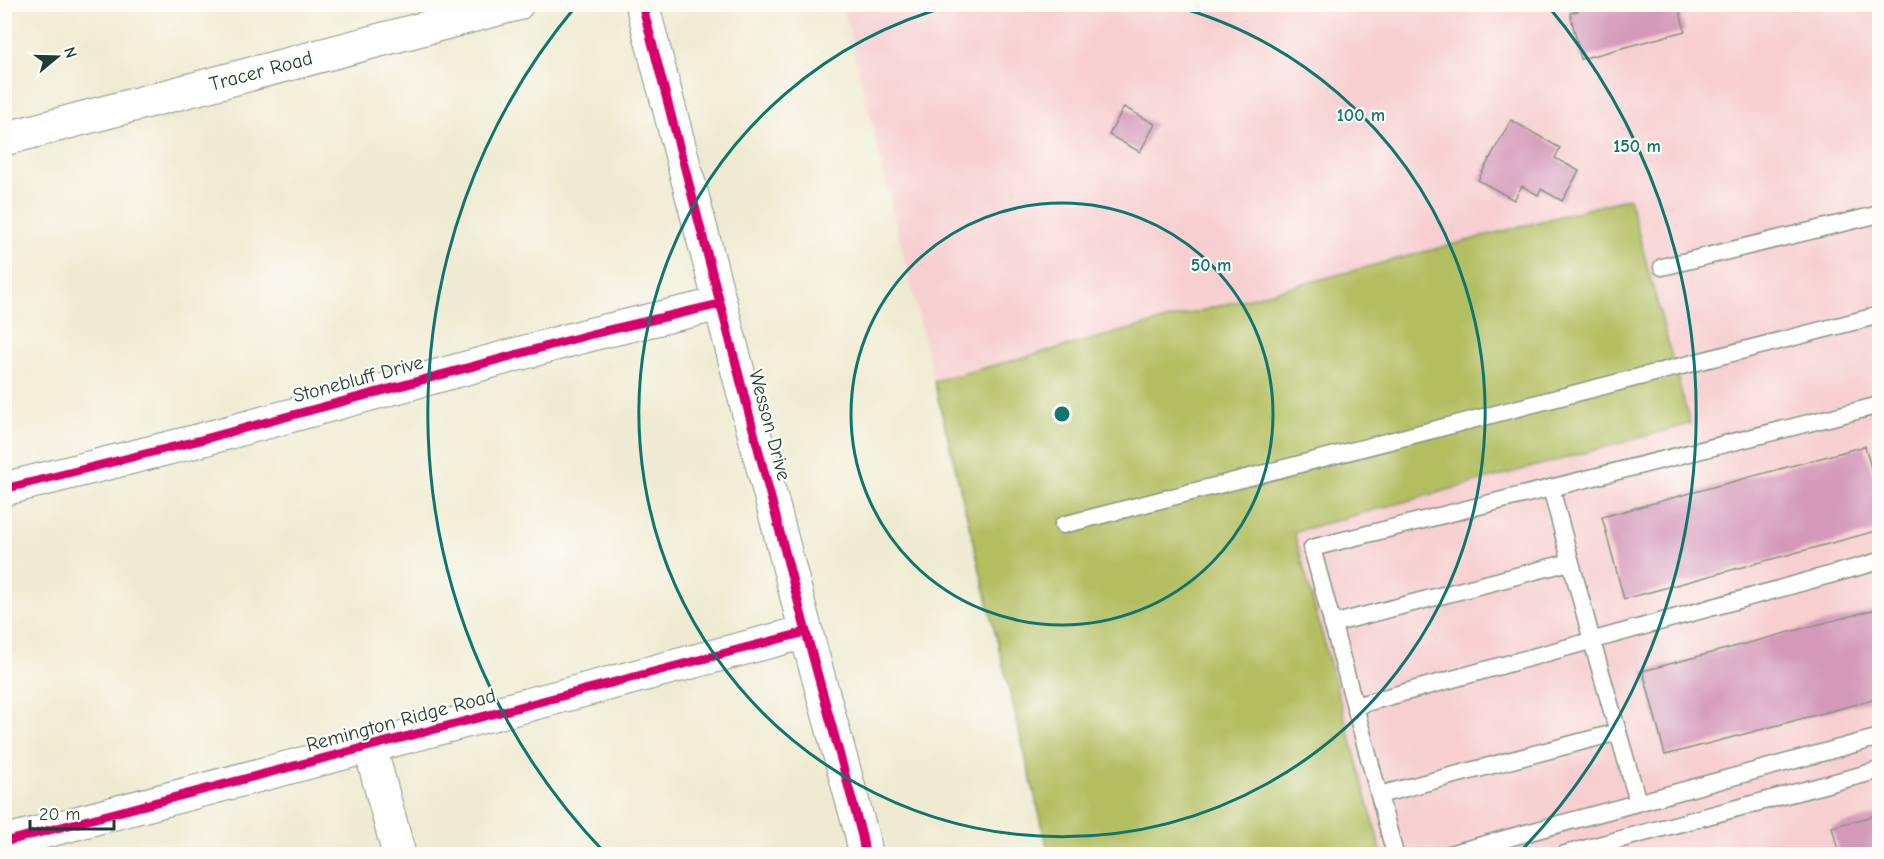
<svg xmlns="http://www.w3.org/2000/svg" width="1884" height="859" font-family="'Comic Neue',sans-serif">
  <style>
    .built { fill: #f7cfd0 }
    .green { fill: #b2be60; stroke: #687e4a; stroke-width: 1.5 }
    .building { fill: #d499b9 }
    .lines { fill: none; stroke-linecap: round; stroke-linejoin: round }
    .lane-casing { stroke: #879483; stroke-width: 19 }
    .street-casing { stroke: #879483; stroke-width: 35 }
    .lane { stroke: #fff; stroke-width: 16 }
    .street { stroke: #fff; stroke-width: 33 }
    .cycleway-casing { stroke: #fdfcf7; stroke-width: 13 }
    .cycleway { stroke: #d6006c; stroke-width: 9 }
    .ring { fill: none; stroke: #0f766e; stroke-width: 3 }
    .labels { text-anchor: middle; dominant-baseline: central; stroke-width: 4.5; stroke-linejoin: round; paint-order: stroke }
    .street-label { font-size: 20px; fill: #1f3d34; stroke: #fdfcf7 }
    .centre { fill: #0f766e; stroke: #fdfcf7; stroke-width: 3 }
    .ring-label { font-size: 18px; text-anchor: middle; font-weight: bold; fill: #0f766e; stroke: #fdfcf7; stroke-width: 4.5; stroke-linejoin: round; paint-order: stroke }
  </style>
  <rect width="100%" height="100%" fill="#fdfcf7"/>
  <filter id="ink" filterUnits="userSpaceOnUse"><feTurbulence type="fractalNoise" baseFrequency=".0167" numOctaves="2"/><feDisplacementMap in="SourceGraphic" scale="12" xChannelSelector="R" yChannelSelector="G"/><feConvolveMatrix kernelMatrix="1 2 1 2 8 2 1 2 1" color-interpolation-filters="sRGB"/></filter>
  <filter id="wash" filterUnits="userSpaceOnUse"><feTurbulence type="fractalNoise" baseFrequency=".008" numOctaves="4" result="noise"/><feDisplacementMap in="SourceGraphic" scale="24" xChannelSelector="R" yChannelSelector="G"/><feGaussianBlur stdDeviation="1.35" result="paint"/><feColorMatrix in="noise" values="0 0 0 0 0 0 0 0 0 0 0 0 0 0 0 0 0 1.4 0 .05"/><feComposite in="paint" operator="in"/></filter>
  <g filter="url(#wash)">
    <rect width="100%" height="100%" fill="#efebd2"/>
    <!-- built -->
    <path class="built" d="M843,5H1879V854H1382L1294,532L1690,424L1650,271L1629,198L934,381Z"/>
    <!-- green -->
    <path class="green" d="M1629,198L1690,424L1294,532L1382,854H1049L934,381Z"/>
    <g id="blocks">
      <!-- building -->
      <g class="building">
        <path d="M1602,4H1678L1685,31L1581,59L1570,13Z"/>
        <path d="M1124,107L1155,124L1140,152L1109,135Z"/>
        <path d="M1511,120L1560,148L1555,158L1579,171L1562,201L1541,189L1538,195L1522,186L1514,200L1478,180Z"/>
        <path d="M1865,446L1880,501V530L1624,599L1602,517Z"/>
        <path d="M1880,608V698L1665,755L1643,671Z"/>
        <path d="M1880,814V854H1839L1832,827Z"/>
      </g>
    </g>
  </g>
  <g filter="url(#ink)">
    <use href="#blocks" fill-opacity="0" stroke="#879483" stroke-width="1.5"/>
    <g class="lines">
      <!-- lane casing -->
      <g class="lane-casing">
        <g id="lane">
          <path d="M1662,267L1880,214"/>
          <path d="M1551,488L1592,641L1638,802"/>
          <path d="M1063,525L1880,315"/>
          <path d="M1332,624L1570,562"/>
          <path d="M1355,706L1880,561"/>
          <path d="M1379,795L1618,732"/>
          <path d="M1395,854L1312,548L1880,405"/>
          <path d="M1449,854L1880,737"/>
          <path d="M1565,854L1880,770"/>
        </g>
      </g>
      <!-- street casing -->
      <g class="street-casing">
        <g id="street">
          <path d="M642,4L806,632L862,836L865,854"/>
          <path d="M4,139L517,4"/>
          <path d="M4,489L197,441L592,334L720,304"/>
          <path d="M370,747L399,854"/>
          <path d="M4,842L806,632"/>
        </g>
      </g>
      <!-- lane -->
      <use href="#lane" class="lane"/>
      <!-- street -->
      <use href="#street" class="street"/>
      <!-- cycleway casing -->
      <g class="cycleway-casing">
        <g id="cycleway">
          <path d="M642,4L806,632L862,836L865,854"/>
          <path d="M4,489L197,441L592,334L720,304"/>
          <path d="M4,842L806,632"/>
        </g>
      </g>
      <!-- cycleway -->
      <use href="#cycleway" class="cycleway"/>
    </g>
  </g>
  <!-- distance rings -->
  <g class="ring">
    <circle cx="1062" cy="414" r="211"/>
    <path d="M1171 5A423 423 0 1 1 953 5"/>
    <path d="M606 854A634 634 0 0 1 576 6M1548 6A634 634 0 0 1 1518 854"/>
  </g>
  <g class="labels">
    <!-- street labels -->
    <g class="street-label">
      <text transform="translate(261 71) rotate(-15)">Tracer Road</text>
      <text transform="translate(358 379) rotate(-15)">Stonebluff Drive</text>
      <text transform="translate(770 425) rotate(75)">Wesson Drive</text>
      <text transform="translate(401 720) rotate(-15)">Remington Ridge Road</text>
    </g>
  </g>
  <circle cx="1062" cy="414" r="9" class="centre"/>
  <g class="ring-label">
    <text x="1361" y="121">100 m</text>
    <text x="1637" y="152">150 m</text>
    <text x="1211" y="271">50 m</text>
  </g>
  <!-- margin -->
  <rect width="1884" height="859" fill="none" stroke="#fdfcf7" stroke-width="24"/>
  <!-- north arrow -->
  <g transform="translate(57 57) rotate(71)" stroke="#fdfcf7" stroke-width="4.5" paint-order="stroke">
  <path d="M0-4.5L10 22L0 15L-10 22Z" fill="#1f3d34"/>
  <text y="-9" font-size="16" font-weight="bold" text-anchor="middle" fill="#1f3d34">N</text>
  </g>
  <!-- scale -->
  <path d="M30 820v9h84v-9" fill="none" stroke="#1f3d34" stroke-width="3"/>
  <text x="39" y="820" font-size="18" fill="#1f3d34" stroke="#fdfcf7" stroke-width="4.5" paint-order="stroke">20 m</text>
</svg>
